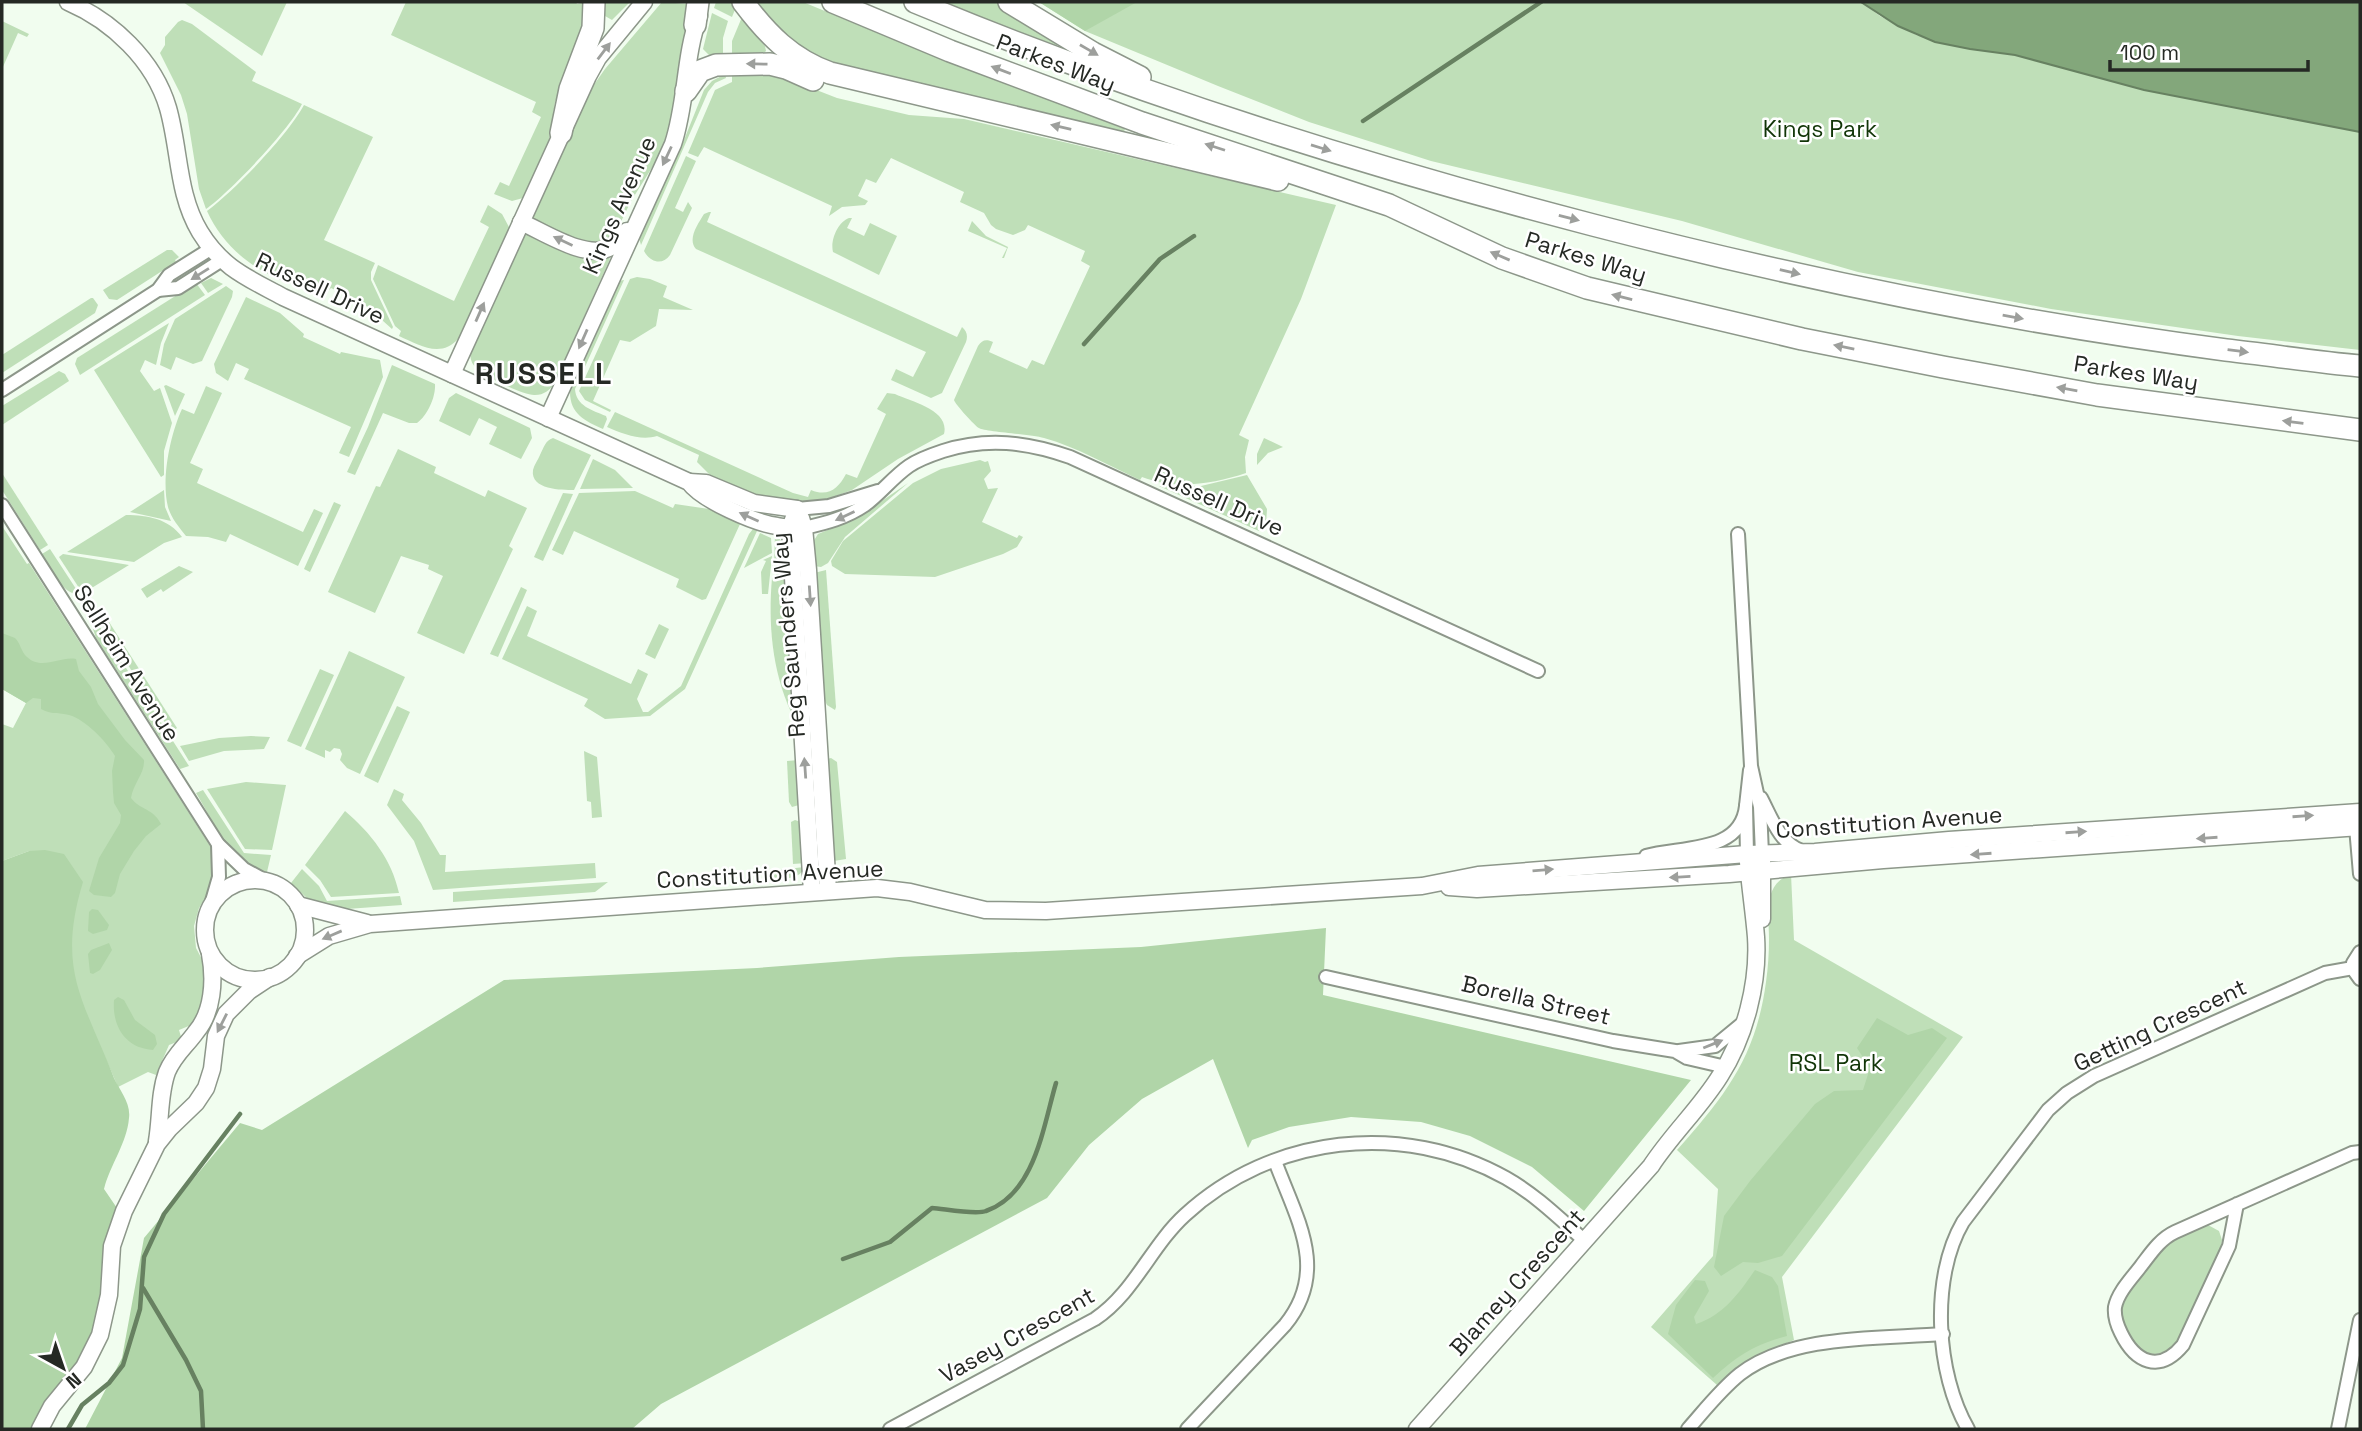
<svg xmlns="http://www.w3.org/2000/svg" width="2362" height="1431" font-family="'Space Grotesk',sans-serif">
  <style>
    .green { fill: #bfdfb8 }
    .forest { fill: #b0d5a8 }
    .water { fill: #83a77b; stroke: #678161; stroke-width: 2 }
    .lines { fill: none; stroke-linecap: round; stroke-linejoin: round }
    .stream { stroke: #678161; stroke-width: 4.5 }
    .minor-casing { stroke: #8d978a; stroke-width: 16 }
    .tertiary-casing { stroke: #8d978a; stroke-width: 19 }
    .primary-casing { stroke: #8d978a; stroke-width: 24 }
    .minor { stroke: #fff; stroke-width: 12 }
    .tertiary { stroke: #fff; stroke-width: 16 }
    .primary { stroke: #fff; stroke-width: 21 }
    .oneway { fill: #9d9f9c }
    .labels { text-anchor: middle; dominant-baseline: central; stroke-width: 5; stroke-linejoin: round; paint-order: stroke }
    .street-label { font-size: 23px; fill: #252924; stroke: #fff }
    .park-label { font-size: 23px; fill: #113507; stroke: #fff }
    .district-label { font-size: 30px; font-weight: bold; letter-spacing: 2px; fill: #252924; stroke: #fff }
  </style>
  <rect width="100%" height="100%" fill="#f1fdef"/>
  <!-- green -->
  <g class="green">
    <path d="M183,2H287L262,56Z"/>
    <path d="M406,2H576L577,4L586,2L587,13L578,51L555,102L549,140L523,198L512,201L494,194L500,182L509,186L541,117L532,112L536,102L391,35Z"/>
    <path d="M603,2H630L612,20L605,16Z"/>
    <path d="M662,2L689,4L677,102L670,131L660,155L631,201L613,238L591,247L536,222L533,215L591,89L605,69Z"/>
    <path d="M716,2H733L736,7L732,17L714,8Z"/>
    <path d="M753,2H803L936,57L1125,129L1123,134L847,69L800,50Z"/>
    <path d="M943,2H997L1059,40L1056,46Z"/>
    <path d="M1039,2H1861L1880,16L1916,35L1970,49L2015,55L2144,90L2360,132V350L2238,336L2051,309L1858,272L1682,221L1431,161L1309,122L1218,86L1085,31Z"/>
    <path d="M712,13L728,21L723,38V55H709L703,49Z"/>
    <path d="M742,17L765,46L766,51L762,55L732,57V41Z"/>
    <path d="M182,20L192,24L256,72L252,81L302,104C289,130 230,192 206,209L199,189L187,114L181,95L160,53L165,45V37L178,22Z"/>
    <path d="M2,21L29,34L27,37L18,33L2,69Z"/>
    <path d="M761,72L783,77L837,98L909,115L964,119L1336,205L1301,299L1239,435L1249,440L1245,457L1246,473C1213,484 1175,490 1142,477L1140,480C1109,466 1077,447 1044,438C1031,434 985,432 979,428C975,426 955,404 954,400L978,346C982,340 986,339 993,342L989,352L1027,369L1032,360L1044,365L1090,266L1081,261L1085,251L1028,225L1025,230L1013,235L996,229L991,225L984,213L960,202L964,192L891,158L876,183L866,179L858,196L868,201L865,205L842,207L829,216L832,206L704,147L698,157L688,153L715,90L732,82V73Z"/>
    <path d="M725,74L726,78L715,83L708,92L641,245L639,238L684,140L704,90L712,81Z"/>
    <path d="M304,105L373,137L324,240L375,263L371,272V280L393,327L392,329L364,304L331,288L329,290C317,284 304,288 292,284C255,272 223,247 207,211C236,189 287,136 304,105Z"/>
    <path d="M686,156L696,161L675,208L683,212L688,202L692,208L670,255C662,266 650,262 644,251Z"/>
    <path d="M488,205L502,214L510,229L459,338C441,359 419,345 399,336L401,331L395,326L373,279L378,265L454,301L489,227L480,222Z"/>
    <path d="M709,212H711L707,222L957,337L962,327C967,331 968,336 966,342L942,393L931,398L891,380L896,369L913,377L926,352L696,249C687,239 698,224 704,214Z"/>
    <path d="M849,218H852L847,228L864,236L870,223L897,236L879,275L833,252C830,240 838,222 849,218Z"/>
    <path d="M972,221L986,236L1008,247L1004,258H1002L1007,248L968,231Z"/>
    <path d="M526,230L591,258L609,257L610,259L554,384C550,390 544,395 535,395C524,396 486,377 478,369C472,365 471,361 470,354Z"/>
    <path d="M167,250H172L179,257L175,260L176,262L117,300L109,299L103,290Z"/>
    <path d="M637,277L650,279L667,286L663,297L693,310L659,309L656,326L630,342L620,340L593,401L611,410L610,412L585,400L579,391L630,279Z"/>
    <path d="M211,278L223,284L208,293L201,283Z"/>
    <path d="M624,280L575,389C576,406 592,410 606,416L607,419L603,429C585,421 570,414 570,392L619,281Z"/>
    <path d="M196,283L205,295L80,375L75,364L77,358Z"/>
    <path d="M226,286L233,291L232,297L202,361L193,364L176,357L171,370L160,365L164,344L175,319Z"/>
    <path d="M246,297L280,313L304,334L303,337L340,354L341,352L380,360L383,377L349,457L339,453L351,427L244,379L249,369L236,363L228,381L216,373L214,364Z"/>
    <path d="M91,298H93L98,305L95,313L2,373V355Z"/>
    <path d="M169,323L161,343L156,365L145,360L140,371L154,391L160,388L172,423L164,451V475L161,477L94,370Z"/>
    <path d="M392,365L435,384C436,397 427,416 417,423H409L383,413L355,475L347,472L368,427Z"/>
    <path d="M59,371L65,374L69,381L2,425V406Z"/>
    <path d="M166,385L185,394L175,416L164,386Z"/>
    <path d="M206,386L222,393L190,463L203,469L197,483L303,532L314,509L323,513L298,566L230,534L226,542L208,537L186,536C179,527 171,518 168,507C161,479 170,435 182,409L194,414Z"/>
    <path d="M456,393L530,428L532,438L521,459L489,444L497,427L479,418L470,436L439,421L449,398Z"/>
    <path d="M887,393L895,394C912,402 950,410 944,434L898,459L852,490L822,501L805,503L768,501L713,478L697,462L699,455L657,436C641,441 623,434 607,427L615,412L793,493L808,497L811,490C828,497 838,489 846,474L857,478L886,414L877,409Z"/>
    <path d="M553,438L591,455L574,490C562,490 530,490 533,470C534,465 538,460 540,455C544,447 545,441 553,438Z"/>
    <path d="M1264,438L1283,447L1268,453L1257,465V454Z"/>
    <path d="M398,449L436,467L434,473L485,497L488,490L527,508L509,546L513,549L464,654L417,633L443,576L428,569L429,565L401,556L375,613L328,592L376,486L380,487Z"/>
    <path d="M593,459L615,470L633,488L580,489Z"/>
    <path d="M980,460L985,462L988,461L991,471L984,479L988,489L998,488L982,522L1017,538L1019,535L1023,537L1017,547L1003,554L935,577L845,574L832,566L831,561L843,541L913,483L941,469Z"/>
    <path d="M2,473L48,545L40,550L2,490Z"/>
    <path d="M1247,475L1267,509L1266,524L1259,531L1159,486H1201Z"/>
    <path d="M908,483L845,537L828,563L821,567L814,566L813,542L818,534L857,518Z"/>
    <path d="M164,490L165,507L171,521L130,512Z"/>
    <path d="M635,491L673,508L675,504L709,509L740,524L706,599L702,600L676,587L679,579L574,531L563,555L552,550L579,493Z"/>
    <path d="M563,493L573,494L543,561L534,557Z"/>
    <path d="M334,502L341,505L310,572L304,569Z"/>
    <path d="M126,515C148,515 169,519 182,537L164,543L134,562L67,552Z"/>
    <path d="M2,526L27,564L29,563L212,849L216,870L210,890L199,908L194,926L196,948L207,969L208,987L196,1023L179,1030L182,1040L169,1045L156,1075L148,1072L118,1087C99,1040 69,993 71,941C71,921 77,901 82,882L29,851L2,861V724L13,728L26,703L2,689Z"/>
    <path d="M753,529L757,531L685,689L650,716L605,719L584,706L588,699L502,659L527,606L537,611L527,636L631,684L638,669L648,674L637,699L643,712H648L681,686L749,534Z"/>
    <path d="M760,533L771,538L772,553L744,568Z"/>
    <path d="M775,534L784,544L786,569L783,570L774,568Z"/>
    <path d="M50,549L80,595C61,594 51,568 42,554Z"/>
    <path d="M63,554L129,565L90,589L81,591L59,557Z"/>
    <path d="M772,556L768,594H762L761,572L766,561L763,560Z"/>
    <path d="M179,566L193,572L163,592L161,589L147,598L141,589Z"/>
    <path d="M826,570L836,707L835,710L827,705L824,699L814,573Z"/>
    <path d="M784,573L787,574L793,710L791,712C772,671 768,623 772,578L777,574Z"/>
    <path d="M521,587L527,590L498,657L490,654Z"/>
    <path d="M94,618L189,766L180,769L96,638L93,629Z"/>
    <path d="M109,622L177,728L171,732L103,626Z"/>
    <path d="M659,624L669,629L655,659L645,654Z"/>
    <path d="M349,651L405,677L360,774L347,768L340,760L342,754L340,749L334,748L330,752L325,750V758L305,749Z"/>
    <path d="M320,669L334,675L301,747L287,741Z"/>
    <path d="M397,706L410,712L378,783L364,776Z"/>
    <path d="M251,736L270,737L264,749L224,751L189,761L180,746L219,738Z"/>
    <path d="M584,751L597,757L602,817L592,818L591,802L587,801Z"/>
    <path d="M831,758L837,762L846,859L834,861L827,759Z"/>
    <path d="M799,760V805L792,807L789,802L787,761Z"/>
    <path d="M246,782L286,785L272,850L245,849L207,789Z"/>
    <path d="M394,789L404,794L402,800L421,823L440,855H446L445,872L595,863L596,878L433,890L414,841L387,805Z"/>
    <path d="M203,790L244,853L271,855L267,872C231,865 214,822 196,793Z"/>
    <path d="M345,811C371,833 392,860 399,893L331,897L320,880L305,865Z"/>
    <path d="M795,820L801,822L806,863L793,864L791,822Z"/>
    <path d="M804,867C801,880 784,878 772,879L771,871Z"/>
    <path d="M302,869L319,886L327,901L400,896L402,905L333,910L311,902L291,883Z"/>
    <path d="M1791,874L1794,940L1963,1037L1782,1277L1794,1340L1753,1357L1717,1385L1651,1327L1713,1256L1718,1189L1677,1150C1725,1096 1756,1057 1766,982C1768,968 1769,953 1769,939C1769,914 1762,885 1791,874Z"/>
    <path d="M608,882L595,892L453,902V892Z"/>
    <path d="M2208,1225L2219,1231L2222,1240L2221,1247L2176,1343C2145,1375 2114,1329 2123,1301L2169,1242Z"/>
  </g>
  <!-- forest -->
  <g class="forest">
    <path d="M1039,2H1137L1085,31Z"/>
    <path d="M2,633L15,638C21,644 21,652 27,657C42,671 60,656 76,659L79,671L91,687L98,704L125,740L144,760C145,773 133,784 131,798C140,810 153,808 161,824L146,836L134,851L120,874L115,893L111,897L94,895L89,891L99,858L120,823L121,815L114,803L113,792L112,771L115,756C106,741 86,720 69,715C59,712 51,715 41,709V699L33,698L26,703L2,689Z"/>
    <path d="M45,850L64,854L83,882C56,971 84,1000 114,1078C120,1091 131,1103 129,1118C127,1143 110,1165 104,1189L119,1211C110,1254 106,1309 86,1348C71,1377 46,1400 32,1429H2V861L29,851Z"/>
    <path d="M92,909L98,910L109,925L107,930L93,934L88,931L89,912Z"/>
    <path d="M1326,928L1323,995L1691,1080L1584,1211L1532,1167L1470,1136L1421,1122L1351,1117L1289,1127L1252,1140L1248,1148L1213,1059L1142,1099L1089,1145L1047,1198L661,1404L632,1429H85L122,1358L144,1238L240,1123L262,1130L504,980L757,968L899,957L1141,947Z"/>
    <path d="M109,943L112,950L100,970L93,974L90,973L88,954L91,950Z"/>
    <path d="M118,997L124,1000L135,1020L155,1035L157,1044L153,1050C125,1048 112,1026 114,1000Z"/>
    <path d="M1877,1018L1908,1035L1932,1028L1947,1038L1782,1256L1758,1263L1743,1262L1721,1276L1714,1267L1724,1216L1750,1181L1815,1104L1834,1091L1863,1090L1870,1068L1857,1048Z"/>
    <path d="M1755,1270L1772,1277L1778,1286L1787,1336C1754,1345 1738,1355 1713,1378L1668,1334L1676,1305L1695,1280L1705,1281L1709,1291L1694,1317L1696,1324C1724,1315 1739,1293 1755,1270Z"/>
  </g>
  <!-- water -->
  <path class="water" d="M1861,2H2360V132L2144,90L2015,55L1970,49L1935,42L1898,26Z"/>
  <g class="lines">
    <!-- stream -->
    <g class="stream">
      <path d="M1363,121L1541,2"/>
      <path d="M1084,344L1160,259L1194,236"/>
      <path d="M843,1259L890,1242L932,1208C945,1209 976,1215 986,1211C1035,1194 1043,1127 1056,1083"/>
      <path d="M143,1288L186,1360L201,1391L203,1429"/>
      <path d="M68,1429L82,1405L109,1383L123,1365L140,1309L144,1257L164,1214L240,1114"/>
    </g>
    <!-- minor casing -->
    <g class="minor-casing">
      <g id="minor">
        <path d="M158,290L178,288L222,260"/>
        <path d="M2,390L158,290L169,275L212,248"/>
        <path d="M2,505L218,844L244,869L268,882"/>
        <path d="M797,509L829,506L878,491"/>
        <path d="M804,528C826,523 846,518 865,505C880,494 893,477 909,466C919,459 931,455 943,451C987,437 1027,442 1070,457L1538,671"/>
        <path d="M1738,534L1751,766L1760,807L1762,854"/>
        <path d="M1761,798C1771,817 1780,844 1802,851"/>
        <path d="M2356,827L2360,874"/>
        <path d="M1747,854L1746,806L1750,770"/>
        <path d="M1646,856C1680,846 1741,854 1746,806"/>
        <path d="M210,908L219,877L218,844"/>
        <path d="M2360,952L2353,963L2355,972L2360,979"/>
        <path d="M1326,977L1613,1041L1675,1051L1687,1058L1726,1067"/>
        <path d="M1679,1051L1715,1046L1743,1023"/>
        <path d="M2237,1204L2229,1246L2183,1345C2159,1374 2135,1362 2121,1333C2117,1325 2114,1316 2115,1307C2118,1292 2132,1278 2141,1266C2151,1253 2160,1239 2175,1232L2352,1153L2360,1152"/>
        <path d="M890,1429L1095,1319C1134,1293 1151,1246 1185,1215C1272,1135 1403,1120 1506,1178C1536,1195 1560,1219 1585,1241"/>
        <path d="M1187,1429L1285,1325C1330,1270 1296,1218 1275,1161"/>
        <path d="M1688,1429C1704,1411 1720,1390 1740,1374C1792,1334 1879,1339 1943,1334"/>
        <path d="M1968,1429C1936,1374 1930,1278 1963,1222L2048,1110L2067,1093L2094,1076L2325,973L2353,968"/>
        <path d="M2338,1429L2360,1320"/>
      </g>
    </g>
    <!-- tertiary casing -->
    <g class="tertiary-casing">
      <g id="tertiary">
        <path d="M68,2C112,21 154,60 168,108C180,150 177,194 200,232C222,268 248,278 283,297L689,482C702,500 755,523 777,526C786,528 795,528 804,528"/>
        <path d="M521,222C544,232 587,261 611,247C617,243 622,236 627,231"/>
        <path d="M452,374L588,76L598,58L644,2"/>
        <path d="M548,418L673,144C687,102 684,57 699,16"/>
        <path d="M689,482L706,483L754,503L797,509"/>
        <path d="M797,509L790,528L812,892"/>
        <path d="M801,518L804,528L808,570L828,891"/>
        <circle cx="255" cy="930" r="50"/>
        <path d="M1449,887L1477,889L1729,874L1883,860L2360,827"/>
        <path d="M298,905L367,923"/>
        <path d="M1762,919V861"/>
        <path d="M297,956L329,936L370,924L877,888L910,892L985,910L1046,911L1422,886L1478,875L1566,868L1747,854L1815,852L1949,840L2360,812"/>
        <path d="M157,1141C161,1118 159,1094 167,1072C174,1055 186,1046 196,1032C213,1012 215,980 210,954"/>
        <path d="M40,1429L52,1406L84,1367L100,1335L109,1295L112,1246L124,1211L157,1144L169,1129L196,1103L206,1088L212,1069L216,1036L226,1014L249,991L270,977"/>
        <path d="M1417,1429L1651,1166C1672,1134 1700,1108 1720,1076C1745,1037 1759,983 1756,937C1754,912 1750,887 1748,862"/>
      </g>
    </g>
    <!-- primary casing -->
    <g class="primary-casing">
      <g id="primary">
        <path d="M743,2C767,34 791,59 830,73L1278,180"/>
        <path d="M833,2L950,51L1142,123L1389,205L1502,258L1587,288L1802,339L1943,367L2097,395L2360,430"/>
        <path d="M915,2C1135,94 1362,165 1593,225C1801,279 2012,322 2226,350C2271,355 2315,362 2360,366"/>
        <path d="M1009,2L1093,53L1140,77"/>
        <path d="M695,25L698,2"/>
        <path d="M686,91L700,71L716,65L770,64L786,68L813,80"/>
        <path d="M561,133L570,89L593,28L594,2"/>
      </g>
    </g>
    <!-- minor -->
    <use href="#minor" class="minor"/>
    <!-- tertiary -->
    <use href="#tertiary" class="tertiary"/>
    <!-- primary -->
    <use href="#primary" class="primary"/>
  </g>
  <!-- one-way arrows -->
  <defs><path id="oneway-solid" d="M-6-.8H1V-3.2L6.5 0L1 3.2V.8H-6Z" transform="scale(1.75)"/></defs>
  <g class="oneway">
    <use href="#oneway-solid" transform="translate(1089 50) rotate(30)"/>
    <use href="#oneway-solid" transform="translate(604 51) rotate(-53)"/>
    <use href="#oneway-solid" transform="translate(757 64) rotate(-179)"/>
    <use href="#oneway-solid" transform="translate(1001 70) rotate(-159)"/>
    <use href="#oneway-solid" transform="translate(1061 127) rotate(-167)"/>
    <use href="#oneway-solid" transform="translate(1215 147) rotate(-162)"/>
    <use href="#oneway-solid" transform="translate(1321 148) rotate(17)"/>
    <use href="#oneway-solid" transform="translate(667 156) rotate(115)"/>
    <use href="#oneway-solid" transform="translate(1569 218) rotate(14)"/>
    <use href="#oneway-solid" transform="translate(563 241) rotate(-155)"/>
    <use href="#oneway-solid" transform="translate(1500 256) rotate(-157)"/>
    <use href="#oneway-solid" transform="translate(1790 272) rotate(13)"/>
    <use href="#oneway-solid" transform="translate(200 274) rotate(148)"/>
    <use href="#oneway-solid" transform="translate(1622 297) rotate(-166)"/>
    <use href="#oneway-solid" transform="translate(480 312) rotate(-66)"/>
    <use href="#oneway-solid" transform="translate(2013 317) rotate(10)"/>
    <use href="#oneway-solid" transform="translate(583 339) rotate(114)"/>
    <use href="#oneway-solid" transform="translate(1844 347) rotate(-169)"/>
    <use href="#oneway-solid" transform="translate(2238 351) rotate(7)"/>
    <use href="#oneway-solid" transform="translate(2067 389) rotate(-170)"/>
    <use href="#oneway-solid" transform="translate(2293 422) rotate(-173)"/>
    <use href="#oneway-solid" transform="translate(845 516) rotate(155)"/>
    <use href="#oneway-solid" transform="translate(749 517) rotate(-156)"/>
    <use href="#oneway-solid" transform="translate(810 596) rotate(86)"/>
    <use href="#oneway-solid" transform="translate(805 768) rotate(-94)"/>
    <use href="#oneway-solid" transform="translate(2303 816) rotate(-4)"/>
    <use href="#oneway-solid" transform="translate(2076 832) rotate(-4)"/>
    <use href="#oneway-solid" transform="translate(2207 838) rotate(176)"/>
    <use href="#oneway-solid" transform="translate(1981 854) rotate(176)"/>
    <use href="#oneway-solid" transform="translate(1543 870) rotate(-5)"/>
    <use href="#oneway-solid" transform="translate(1680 877) rotate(177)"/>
    <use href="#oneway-solid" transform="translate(332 935) rotate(157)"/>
    <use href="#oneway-solid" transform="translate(222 1023) rotate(117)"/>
    <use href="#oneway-solid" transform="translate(1713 1044) rotate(-22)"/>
  </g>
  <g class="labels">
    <!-- street labels -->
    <g class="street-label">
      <text transform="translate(1056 63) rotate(21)">Parkes Way</text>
      <text transform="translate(619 205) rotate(-66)">Kings Avenue</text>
      <text transform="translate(1586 257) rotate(17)">Parkes Way</text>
      <text transform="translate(320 288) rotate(25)">Russell Drive</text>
      <text transform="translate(2136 373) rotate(9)">Parkes Way</text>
      <text transform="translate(1219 501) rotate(24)">Russell Drive</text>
      <text transform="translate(788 635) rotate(-95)">Reg Saunders Way</text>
      <text transform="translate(127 663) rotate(58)">Sellheim Avenue</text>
      <text transform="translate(1889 822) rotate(-4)">Constitution Avenue</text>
      <text transform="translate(770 874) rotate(-3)">Constitution Avenue</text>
      <text transform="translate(1536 1000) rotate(13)">Borella Street</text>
      <text transform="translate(2160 1025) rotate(-25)">Getting Crescent</text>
      <text transform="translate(1517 1282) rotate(-48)">Blamey Crescent</text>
      <text transform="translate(1017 1335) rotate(-29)">Vasey Crescent</text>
    </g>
    <!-- park labels -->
    <g class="park-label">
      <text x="1820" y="129">Kings Park</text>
      <text x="1836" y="1063">RSL Park</text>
    </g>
    <!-- district labels -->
    <g class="district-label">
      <text x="544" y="373">RUSSELL</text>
    </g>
  </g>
  <!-- border -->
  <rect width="2362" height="1431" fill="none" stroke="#252924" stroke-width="7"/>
  <!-- north arrow -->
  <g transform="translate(63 1368) rotate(140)" stroke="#ffffff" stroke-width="5" paint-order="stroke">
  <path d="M0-5L12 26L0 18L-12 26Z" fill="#252924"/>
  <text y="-10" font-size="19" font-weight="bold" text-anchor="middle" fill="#252924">N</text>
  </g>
  <!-- scale -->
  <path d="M2110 60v10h198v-10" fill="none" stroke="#252924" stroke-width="3.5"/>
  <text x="2120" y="60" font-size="21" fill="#252924" stroke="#ffffff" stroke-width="5" paint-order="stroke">100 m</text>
</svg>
